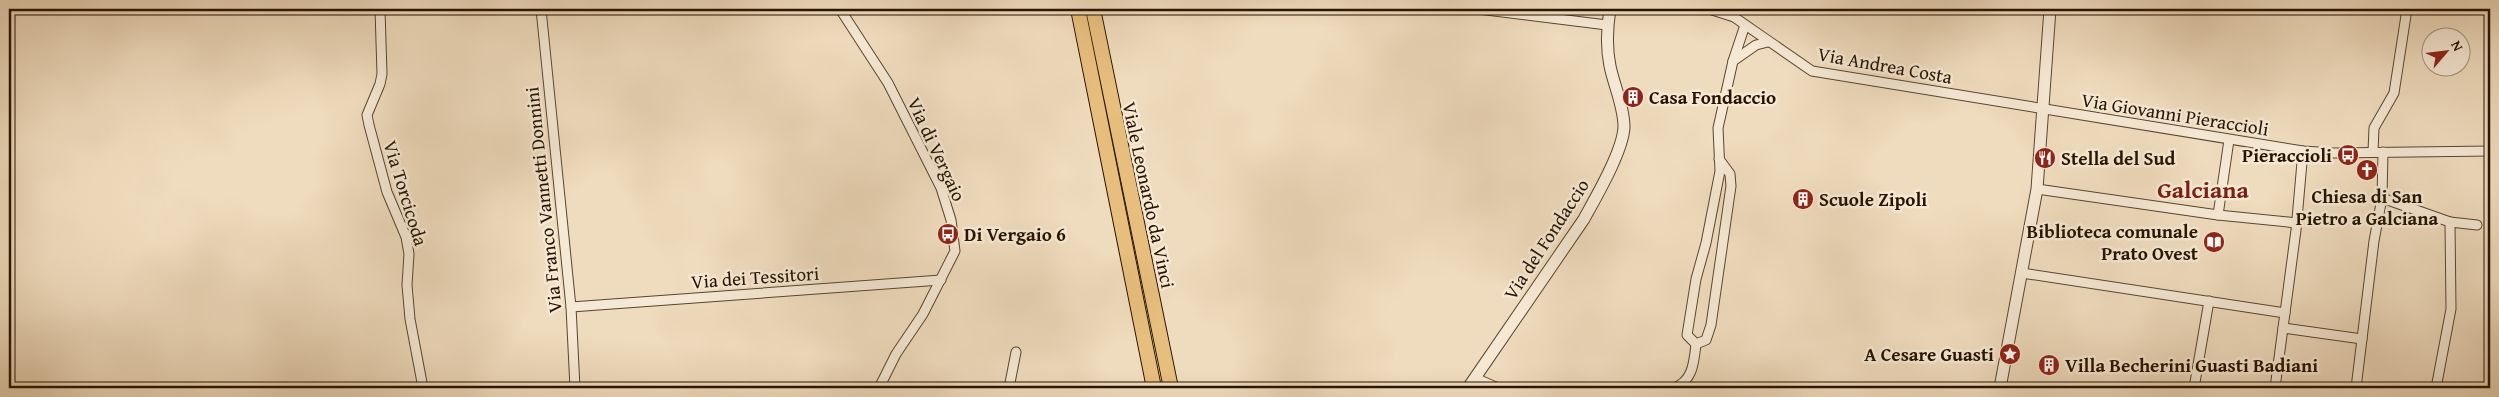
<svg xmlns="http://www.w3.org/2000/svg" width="2499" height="397" font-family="'Gentium Book Plus',serif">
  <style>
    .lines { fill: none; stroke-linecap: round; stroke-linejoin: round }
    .minor-casing { stroke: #58462f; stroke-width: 11 }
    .tertiary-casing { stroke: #58462f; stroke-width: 13 }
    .trunk-casing { stroke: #261400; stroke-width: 16 }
    .minor { stroke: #f5e8d4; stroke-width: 9 }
    .tertiary { stroke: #f5e8d4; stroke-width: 11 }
    .trunk { stroke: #e8be7e; stroke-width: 14 }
    .labels { text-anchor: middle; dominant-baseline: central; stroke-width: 5; stroke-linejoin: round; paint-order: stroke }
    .street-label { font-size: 19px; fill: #261400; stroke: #f5e8d4 }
    .poi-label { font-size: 19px; font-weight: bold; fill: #261400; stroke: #f5e8d4; text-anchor: start }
    .district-label { font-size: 24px; font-weight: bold; fill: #7a1f14; stroke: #f5e8d4 }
  </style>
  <rect width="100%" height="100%" fill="#efdbbd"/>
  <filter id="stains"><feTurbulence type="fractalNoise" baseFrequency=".004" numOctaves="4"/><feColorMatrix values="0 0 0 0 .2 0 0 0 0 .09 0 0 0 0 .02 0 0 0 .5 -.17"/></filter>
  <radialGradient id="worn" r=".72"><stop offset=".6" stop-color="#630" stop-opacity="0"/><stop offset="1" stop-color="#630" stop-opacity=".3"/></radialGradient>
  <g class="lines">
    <!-- minor casing -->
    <g class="minor-casing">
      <g id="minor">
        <path d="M380,9L382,74L380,84L367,115L369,125L387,192L406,237L409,254L407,285L410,319L423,388"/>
        <path d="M541,9L571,307L575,388"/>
        <path d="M840,9L888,83L941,188L951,220L955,251L923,314L896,354L879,388"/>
        <path d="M1478,9L1607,25"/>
        <path d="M1709,9L1734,17L1812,71L2303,151L2334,153L2490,151"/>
        <path d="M1733,61L1756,45L1768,42"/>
        <path d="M2373,152L2374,128L2394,93L2407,9"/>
        <path d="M2037,189L2218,215L2297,223"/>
        <path d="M2382,198L2450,222L2451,309L2436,388"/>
        <path d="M2218,215L2229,140"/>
        <path d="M2450,222L2477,225"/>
        <path d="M2022,273L2285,313"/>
        <path d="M571,307L941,280"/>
        <path d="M2283,328L2362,339"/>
        <path d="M1696,344L1687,335L1696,279L1706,243L1720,171L1718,128L1733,61L1745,25"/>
        <path d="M1696,344L1706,340L1711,325L1731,186L1730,174L1719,159"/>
        <path d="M1475,378L1498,388"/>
        <path d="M1009,388L1016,352"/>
        <path d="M1674,388C1693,381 1694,362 1696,344"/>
        <path d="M2194,388L2209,301"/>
        <path d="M2275,388L2296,230L2303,151"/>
        <path d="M2356,388L2374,241L2382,198L2383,152"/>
      </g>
    </g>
    <!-- tertiary casing -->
    <g class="tertiary-casing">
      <g id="tertiary">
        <path d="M1468,388L1584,219C1596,197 1623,151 1624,127C1624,106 1614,86 1610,66C1606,47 1607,28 1610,9"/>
        <path d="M2000,388L2037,189L2050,9"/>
      </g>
    </g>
    <!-- trunk casing -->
    <g class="trunk-casing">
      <g id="trunk">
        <path d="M1078,9L1154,388"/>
        <path d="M1093,9L1171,388"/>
      </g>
    </g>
    <!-- minor -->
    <use href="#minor" class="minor"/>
    <!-- tertiary -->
    <use href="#tertiary" class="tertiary"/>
    <!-- trunk -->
    <use href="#trunk" class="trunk"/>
  </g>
  <!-- icons -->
  <defs>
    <g id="building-disc" transform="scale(1.125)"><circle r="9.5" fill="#8f2418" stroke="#f5e8d4"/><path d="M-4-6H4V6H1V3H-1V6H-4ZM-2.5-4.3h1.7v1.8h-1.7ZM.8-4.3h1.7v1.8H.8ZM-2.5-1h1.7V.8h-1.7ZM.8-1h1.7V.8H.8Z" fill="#fff"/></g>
    <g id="bus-disc" transform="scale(1.125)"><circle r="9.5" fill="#8f2418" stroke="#f5e8d4"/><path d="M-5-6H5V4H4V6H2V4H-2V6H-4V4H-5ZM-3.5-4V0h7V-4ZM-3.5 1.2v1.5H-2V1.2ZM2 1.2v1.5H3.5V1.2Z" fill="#fff"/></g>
    <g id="restaurant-disc" transform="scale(1.125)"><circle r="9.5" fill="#8f2418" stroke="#f5e8d4"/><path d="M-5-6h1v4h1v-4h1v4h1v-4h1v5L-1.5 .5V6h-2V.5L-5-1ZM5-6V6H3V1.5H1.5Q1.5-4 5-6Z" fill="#fff"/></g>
    <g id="church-disc" transform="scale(1.125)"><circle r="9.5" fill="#8f2418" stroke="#f5e8d4"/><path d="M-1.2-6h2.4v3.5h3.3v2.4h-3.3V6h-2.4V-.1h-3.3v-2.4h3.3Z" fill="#fff"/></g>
    <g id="library-disc" transform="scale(1.125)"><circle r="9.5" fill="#8f2418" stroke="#f5e8d4"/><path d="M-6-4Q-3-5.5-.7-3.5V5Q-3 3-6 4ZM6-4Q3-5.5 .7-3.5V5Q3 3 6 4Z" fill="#fff"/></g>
    <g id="sight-disc" transform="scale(1.125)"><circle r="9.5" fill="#8f2418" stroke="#f5e8d4"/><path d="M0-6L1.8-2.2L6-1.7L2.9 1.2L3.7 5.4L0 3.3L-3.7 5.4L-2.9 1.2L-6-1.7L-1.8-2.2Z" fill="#fff"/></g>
  </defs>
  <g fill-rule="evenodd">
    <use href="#building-disc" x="1633" y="97"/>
    <use href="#bus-disc" x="2348" y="155"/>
    <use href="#restaurant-disc" x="2045" y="158"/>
    <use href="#church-disc" x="2367" y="170"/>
    <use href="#building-disc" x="1803" y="199"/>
    <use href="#bus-disc" x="948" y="234"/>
    <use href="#library-disc" x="2214" y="242"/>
    <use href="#sight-disc" x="2010" y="354"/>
    <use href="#building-disc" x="2049" y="365"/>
  </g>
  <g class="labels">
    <!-- street labels -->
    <g class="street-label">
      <text transform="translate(1885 65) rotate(10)">Via Andrea Costa</text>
      <text transform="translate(2175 114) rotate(9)">Via Giovanni Pieraccioli</text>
      <text transform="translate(937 149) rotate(65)">Via di Vergaio</text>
      <text transform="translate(406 193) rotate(73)">Via Torcicoda</text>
      <text transform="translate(1149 195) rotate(78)">Viale Leonardo da Vinci</text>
      <text transform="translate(543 200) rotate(-96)">Via Franco Vannetti Donnini</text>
      <text transform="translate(1546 239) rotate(-57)">Via del Fondaccio</text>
      <text transform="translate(755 277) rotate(-4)">Via dei Tessitori</text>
    </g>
    <!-- poi labels -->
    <g class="poi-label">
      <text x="1649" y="97">Casa Fondaccio</text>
      <text x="2332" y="155" text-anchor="end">Pieraccioli</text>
      <text x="2061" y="158">Stella del Sud</text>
      <text x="2367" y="196" text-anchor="middle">Chiesa di San<tspan x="2367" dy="22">Pietro a Galciana</tspan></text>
      <text x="1819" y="199">Scuole Zipoli</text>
      <text x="2198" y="231" text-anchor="end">Biblioteca comunale<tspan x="2198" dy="22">Prato Ovest</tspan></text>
      <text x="964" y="234">Di Vergaio 6</text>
      <text x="1994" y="354" text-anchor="end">A Cesare Guasti</text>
      <text x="2065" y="365">Villa Becherini Guasti Badiani</text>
    </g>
    <!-- district labels -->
    <g class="district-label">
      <text x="2203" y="189">Galciana</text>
    </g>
  </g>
  <!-- margin -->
  <rect width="2499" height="397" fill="none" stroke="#efdbbd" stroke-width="30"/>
  <rect x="10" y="10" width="2479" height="377" fill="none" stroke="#261400" stroke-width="2.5"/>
  <rect x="15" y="15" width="2469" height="367" fill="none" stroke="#261400"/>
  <!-- north arrow -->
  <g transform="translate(2446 52) rotate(62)"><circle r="24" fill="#f5e8d4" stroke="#a2937f"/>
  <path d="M0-4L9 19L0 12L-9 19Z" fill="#8f2418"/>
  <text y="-8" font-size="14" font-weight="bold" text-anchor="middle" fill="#261400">N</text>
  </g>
  <rect width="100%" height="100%" filter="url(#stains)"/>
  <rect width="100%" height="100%" fill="url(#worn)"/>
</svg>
